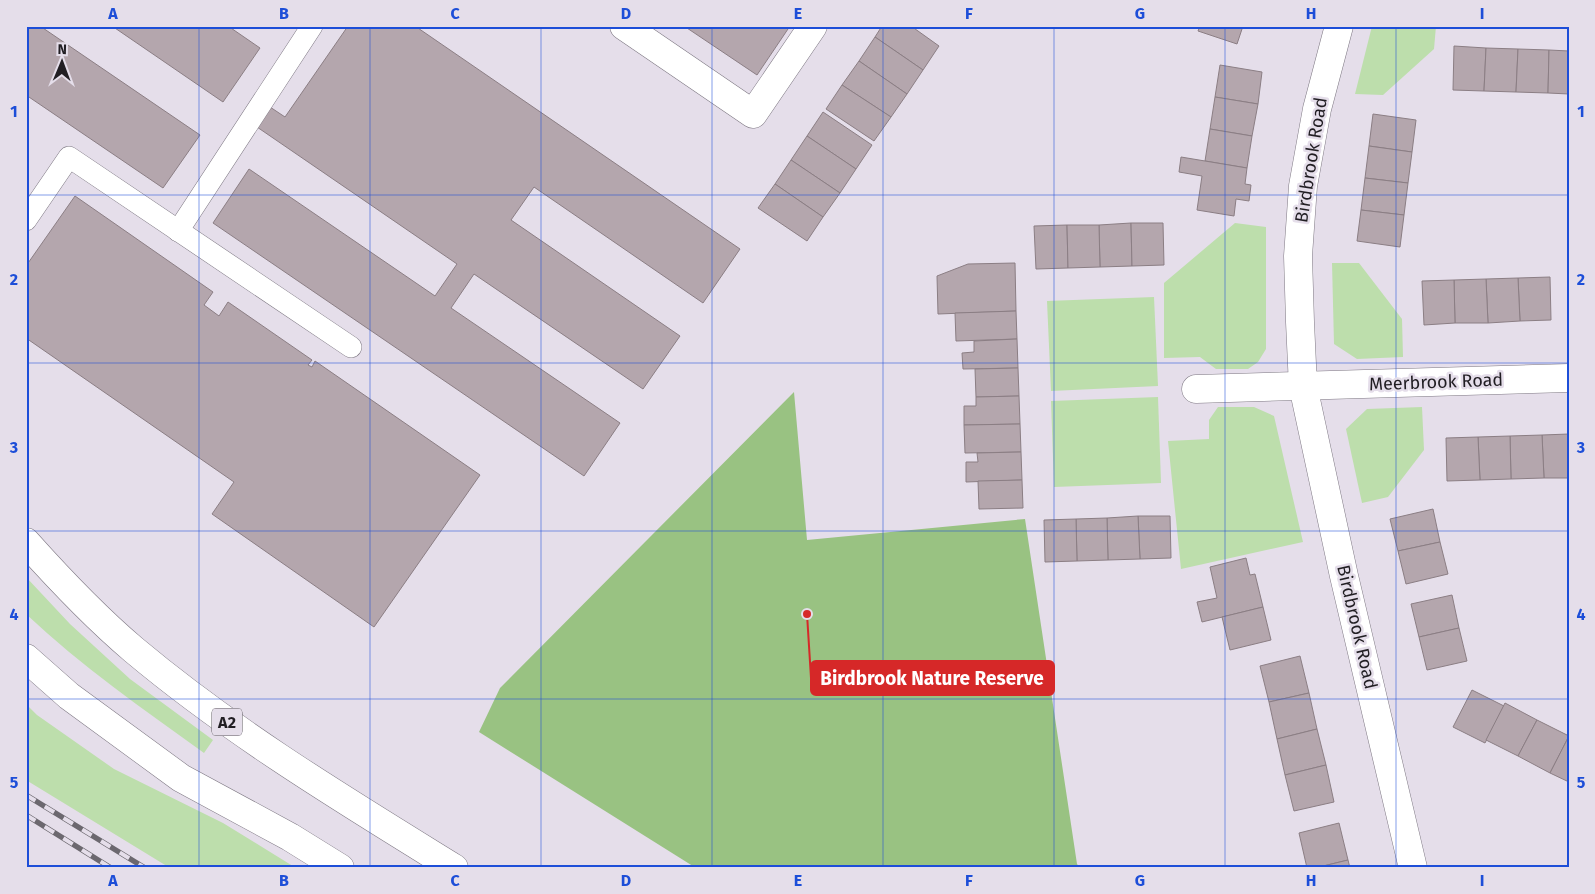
<svg xmlns="http://www.w3.org/2000/svg" width="1595" height="894" font-family="'Fira Sans',sans-serif">
  <style>
    .green { fill: #bddeac }
    .forest { fill: #99c282 }
    .building { fill: #b4a6ad; stroke: #8b7e84 }
    .lines { fill: none; stroke-linecap: round; stroke-linejoin: round }
    .lane-casing { stroke: #7e7883; stroke-width: 22 }
    .street-casing { stroke: #7e7883; stroke-width: 29 }
    .highway-casing { stroke: #7e7883; stroke-width: 29 }
    .lane { stroke: #fff; stroke-width: 21 }
    .street { stroke: #fff; stroke-width: 28 }
    .highway { stroke: #fff; stroke-width: 28 }
    .rail-casing { stroke: #6c686f; stroke-width: 5.5 }
    .rail { stroke: #e5deea; stroke-width: 4; stroke-dasharray: 11; stroke-linecap: butt }
    .grid { fill: none; stroke: #1d4ed8; stroke-width: 1; stroke-opacity: 0.55 }
    .labels { text-anchor: middle; dominant-baseline: central; stroke-width: 5; stroke-linejoin: round; paint-order: stroke }
    .shield { fill: #e5deea; stroke: #5c585f; stroke-width: 1 }
    .shield-label { font-size: 16px; font-weight: bold; fill: #211e23 }
    .street-label { font-size: 18px; fill: #211e23; stroke: #e5deea }
    .leader { fill: none; stroke: #d62828; stroke-width: 2 }
    .callout-dot { fill: #d62828; stroke: #e5deea; stroke-width: 2 }
    .callout { fill: #d62828; stroke: #d62828; stroke-width: 2 }
    .callout-label { font-size: 19px; text-anchor: middle; font-weight: bold; fill: #fff }
    .neatline { fill: none; stroke: #1d4ed8; stroke-width: 2 }
    .grid-label { font-size: 16px; text-anchor: middle; font-weight: bold; fill: #1d4ed8 }
  </style>
  <rect width="100%" height="100%" fill="#e5deea"/>
  <!-- green -->
  <g class="green">
    <path d="M1372,26H1436L1434,49L1383,95L1355,94Z"/>
    <path d="M1235,223L1266,227V349L1258,362L1248,369H1216L1200,357L1164,358V283Z"/>
    <path d="M1332,263H1359L1402,319L1403,357L1357,359L1334,344Z"/>
    <path d="M1154,297L1158,386L1051,391L1047,301Z"/>
    <path d="M1158,397L1161,483L1054,487L1051,401Z"/>
    <path d="M1218,407H1254L1274,416L1303,542L1181,569L1168,441L1209,439V420Z"/>
    <path d="M1422,407L1424,450L1388,497L1362,503L1346,429L1367,409Z"/>
    <path d="M26,577L70,624L130,679L213,740L204,753C143,709 81,666 26,614Z"/>
    <path d="M26,704L37,715L114,769L223,823L296,868H170L26,780Z"/>
  </g>
  <!-- forest -->
  <path class="forest" d="M794,392L807,540L1025,519L1077,864L1080,868H696L479,732L500,688Z"/>
  <!-- building -->
  <g class="building">
    <path d="M26,26H40L200,135L163,188L26,95Z"/>
    <path d="M112,26H228L260,48L223,102Z"/>
    <path d="M348,26H415L740,249L703,303L534,187L511,220L680,336L643,389L474,274L451,308L620,423L584,476L213,223L249,169L435,296L457,264L257,127L270,107L285,117Z"/>
    <path d="M684,26H790L757,75Z"/>
    <path d="M882,26H911L939,46L923,70L875,37Z"/>
    <path d="M1200,26H1243L1237,44L1198,31Z"/>
    <path d="M875,37L923,70L907,94L859,61Z"/>
    <path d="M1454,46L1486,48L1484,91L1453,90Z"/>
    <path d="M1486,48L1518,49L1516,92L1484,91Z"/>
    <path d="M1518,49L1549,50L1548,93L1516,92Z"/>
    <path d="M1549,50L1569,51V94L1548,93Z"/>
    <path d="M859,61L907,94L891,117L842,85Z"/>
    <path d="M1220,65L1262,72L1258,104L1215,97Z"/>
    <path d="M842,85L891,117L874,141L826,109Z"/>
    <path d="M1215,97L1258,104L1252,136L1210,129Z"/>
    <path d="M823,112L872,145L856,169L807,136Z"/>
    <path d="M1373,114L1416,120L1412,152L1369,146Z"/>
    <path d="M1210,129L1252,136L1247,168L1205,161Z"/>
    <path d="M807,136L856,169L840,193L791,160Z"/>
    <path d="M1369,146L1412,152L1408,183L1365,178Z"/>
    <path d="M1181,157L1247,168L1245,184L1251,185L1249,201L1236,199L1234,216L1197,210L1202,176L1179,172Z"/>
    <path d="M791,160L840,193L823,217L775,184Z"/>
    <path d="M1365,178L1408,183L1404,215L1361,210Z"/>
    <path d="M775,184L823,217L807,241L758,208Z"/>
    <path d="M75,196L213,292L204,305L219,316L228,302L312,360L308,365L312,367L315,361L480,475L374,627L212,514L234,482L26,338V266Z"/>
    <path d="M1361,210L1404,215L1400,247L1357,241Z"/>
    <path d="M1131,223L1132,266L1100,267L1099,225Z"/>
    <path d="M1131,223H1163L1164,265L1132,266Z"/>
    <path d="M1067,225L1068,268L1036,269L1034,226Z"/>
    <path d="M1067,225H1099L1100,267L1068,268Z"/>
    <path d="M1015,263L1016,311L938,314L937,276L968,264Z"/>
    <path d="M1550,277L1551,320L1520,321L1518,278Z"/>
    <path d="M1518,278L1520,321L1488,323L1486,279Z"/>
    <path d="M1486,279L1488,323H1455L1454,280Z"/>
    <path d="M1454,280L1455,323L1424,325L1422,281Z"/>
    <path d="M1016,311L1017,339L956,341L955,313Z"/>
    <path d="M1017,339L1018,368L963,369L962,353L974,352V341Z"/>
    <path d="M1018,368L1019,396L976,397L975,369Z"/>
    <path d="M1019,396L1020,424L964,425V406H976V397Z"/>
    <path d="M1020,424L1021,452L965,453L964,425Z"/>
    <path d="M1569,434V478H1544L1542,435Z"/>
    <path d="M1542,435L1544,478L1511,479L1510,436Z"/>
    <path d="M1510,436L1511,479L1480,480L1478,437Z"/>
    <path d="M1478,437L1480,480L1447,481L1446,438Z"/>
    <path d="M1021,452L1022,480L966,482V462H978L977,453Z"/>
    <path d="M1022,480L1023,508L979,509L978,481Z"/>
    <path d="M1433,509L1440,542L1398,551L1390,519Z"/>
    <path d="M1138,516H1170L1171,558L1140,559Z"/>
    <path d="M1138,516L1140,559L1108,560L1107,518Z"/>
    <path d="M1107,518L1108,560L1077,561L1076,519Z"/>
    <path d="M1076,519L1077,561L1045,562L1044,520Z"/>
    <path d="M1440,542L1448,574L1406,584L1398,551Z"/>
    <path d="M1246,558L1250,575L1255,574L1263,607L1202,622L1197,602L1217,598L1210,567Z"/>
    <path d="M1452,595L1459,628L1419,637L1411,604Z"/>
    <path d="M1263,607L1271,640L1230,650L1222,617Z"/>
    <path d="M1459,628L1467,661L1427,670L1419,637Z"/>
    <path d="M1300,656L1309,693L1269,702L1260,666Z"/>
    <path d="M1472,690L1504,706L1485,743L1453,727Z"/>
    <path d="M1309,693L1317,729L1277,739L1269,702Z"/>
    <path d="M1505,703L1537,720L1518,756L1486,740Z"/>
    <path d="M1537,720L1569,736L1550,773L1518,756Z"/>
    <path d="M1317,729L1326,765L1285,775L1277,739Z"/>
    <path d="M1569,736V782L1550,773Z"/>
    <path d="M1326,765L1334,802L1294,811L1285,775Z"/>
    <path d="M1339,823L1348,860L1315,868H1307L1299,833Z"/>
    <path d="M1348,860L1350,868H1315Z"/>
  </g>
  <g class="lines">
    <!-- lane casing -->
    <g class="lane-casing">
      <g id="lane">
        <path d="M26,220L69,157L351,347"/>
        <path d="M178,231L312,26"/>
      </g>
    </g>
    <!-- street casing -->
    <g class="street-casing">
      <g id="street">
        <path d="M624,26L753,114L813,26"/>
        <path d="M1339,26L1317,109L1303,186L1298,256L1300,322L1303,386L1344,576L1413,868"/>
        <path d="M1196,389L1569,378"/>
      </g>
    </g>
    <!-- highway casing -->
    <g class="highway-casing">
      <g id="highway">
        <path d="M26,542C60,580 95,617 134,650C233,733 344,800 454,868"/>
        <path d="M26,658L69,696L181,778L290,837L340,868"/>
      </g>
    </g>
    <!-- lane -->
    <use href="#lane" class="lane"/>
    <!-- street -->
    <use href="#street" class="street"/>
    <!-- highway -->
    <use href="#highway" class="highway"/>
    <!-- rail casing -->
    <g class="rail-casing">
      <g id="rail">
        <path d="M26,795L145,868"/>
        <path d="M26,815L111,868"/>
      </g>
    </g>
    <!-- rail -->
    <use href="#rail" class="rail"/>
  </g>
  <!-- grid -->
  <path class="grid" d="M199,26V868M370,26V868M541,26V868M712,26V868M883,26V868M1054,26V868M1225,26V868M1396,26V868M26,195H1569M26,363H1569M26,531H1569M26,699H1569"/>
  <g class="labels">
    <!-- shield labels -->
    <rect class="shield" x="212" y="708.5" width="30" height="27" rx="4"/>
    <g class="shield-label">
      <text x="227" y="722">A2</text>
    </g>
    <!-- street labels -->
    <g class="street-label">
      <text transform="translate(1311 160) rotate(-81)">Birdbrook Road</text>
      <text transform="translate(1436 382) rotate(-2)">Meerbrook Road</text>
      <text transform="translate(1357 627) rotate(77)">Birdbrook Road</text>
    </g>
  </g>
  <!-- callouts -->
  <path class="leader" d="M807 614L811 678"/>
  <circle class="callout-dot" cx="807" cy="614" r="5"/>
  <rect class="callout" x="811" y="661" width="243" height="34" rx="5"/>
  <g class="callout-label">
    <text x="932" y="685">Birdbrook Nature Reserve</text>
  </g>
  <!-- border -->
  <rect width="1595" height="894" fill="none" stroke="#e5deea" stroke-width="55"/>
  <!-- north arrow -->
  <g transform="translate(62 62) rotate(1)" stroke="#e5deea" stroke-width="4" paint-order="stroke">
  <path d="M0-4L9 19L0 12L-9 19Z" fill="#211e23"/>
  <text y="-8" font-size="14" font-weight="bold" text-anchor="middle" fill="#211e23">N</text>
  </g>
  <rect x="28" y="28" width="1540" height="838" class="neatline"/>
  <g class="grid-label">
    <text x="113" y="19">A</text>
    <text x="284" y="19">B</text>
    <text x="455" y="19">C</text>
    <text x="626" y="19">D</text>
    <text x="798" y="19">E</text>
    <text x="969" y="19">F</text>
    <text x="1140" y="19">G</text>
    <text x="1311" y="19">H</text>
    <text x="1482" y="19">I</text>
    <text x="14" y="117">1</text>
    <text x="1581" y="117">1</text>
    <text x="14" y="285">2</text>
    <text x="1581" y="285">2</text>
    <text x="14" y="453">3</text>
    <text x="1581" y="453">3</text>
    <text x="14" y="620">4</text>
    <text x="1581" y="620">4</text>
    <text x="14" y="788">5</text>
    <text x="1581" y="788">5</text>
    <text x="113" y="886">A</text>
    <text x="284" y="886">B</text>
    <text x="455" y="886">C</text>
    <text x="626" y="886">D</text>
    <text x="798" y="886">E</text>
    <text x="969" y="886">F</text>
    <text x="1140" y="886">G</text>
    <text x="1311" y="886">H</text>
    <text x="1482" y="886">I</text>
  </g>
</svg>
